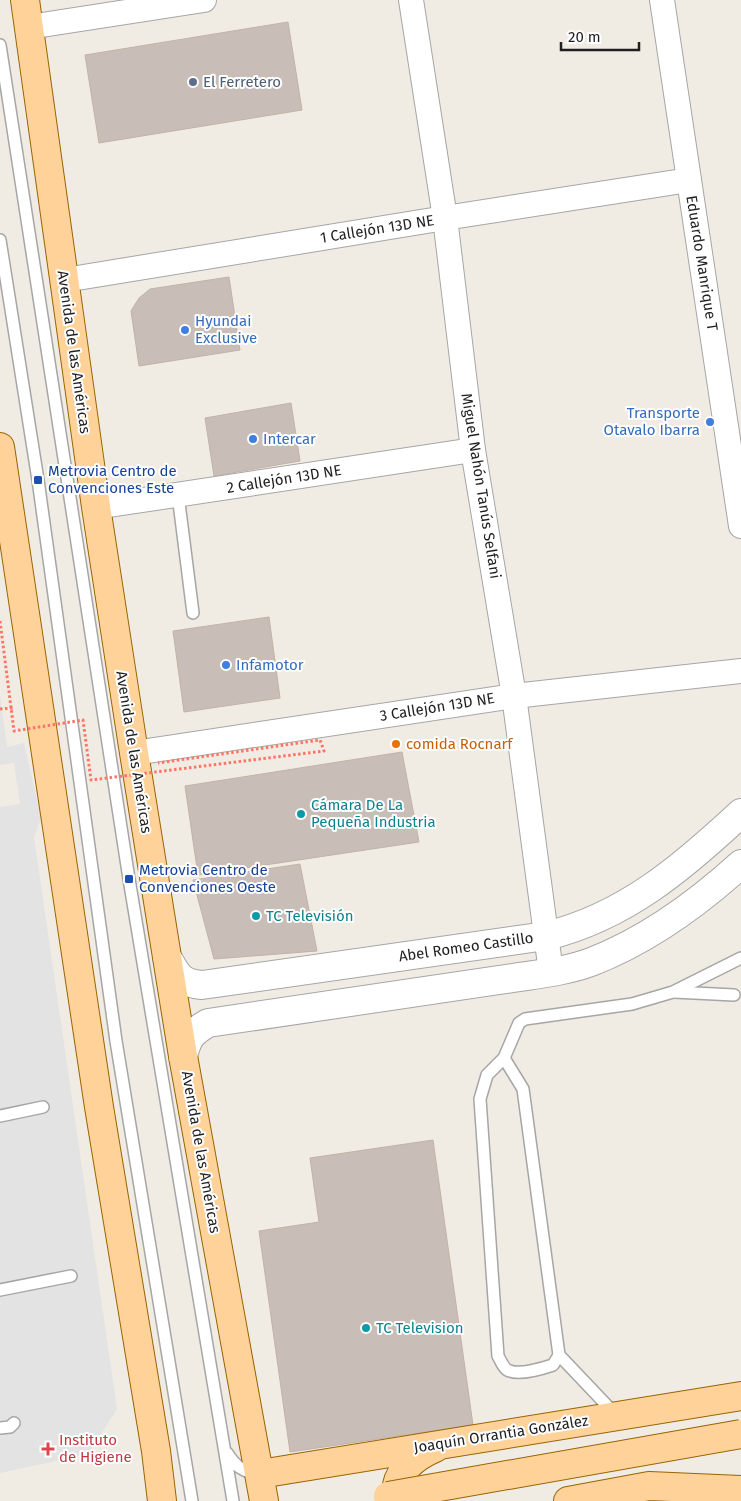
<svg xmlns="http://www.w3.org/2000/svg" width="741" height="1501" font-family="'Fira Sans',sans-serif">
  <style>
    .parking { fill: #e3e3e3 }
    .building { fill: #c9beb7; stroke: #c3b2a5 }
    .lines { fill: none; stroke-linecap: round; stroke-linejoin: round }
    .service-casing { stroke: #a6a6a6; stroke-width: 14 }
    .minor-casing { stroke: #a6a6a6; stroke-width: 26 }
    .tertiary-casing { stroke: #a6a6a6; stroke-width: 30 }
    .primary-casing { stroke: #996400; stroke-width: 30 }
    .path { stroke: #ff7466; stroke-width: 3; stroke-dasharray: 2.5 2.5; stroke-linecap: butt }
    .service { stroke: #fff; stroke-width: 11 }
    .minor { stroke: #fff; stroke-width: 24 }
    .tertiary { stroke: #fff; stroke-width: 28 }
    .primary { stroke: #ffd29a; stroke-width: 28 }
    .primary-bridge-casing { stroke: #996400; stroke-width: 30; stroke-linecap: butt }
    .path-bridge { stroke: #ff7466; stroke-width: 3; stroke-dasharray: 2.5 2.5; stroke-linecap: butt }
    .primary-bridge { stroke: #ffd29a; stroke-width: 28 }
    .service-dot { fill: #5c6f8a; stroke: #fff; stroke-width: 2 }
    .shop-dot { fill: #3f7fe0; stroke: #fff; stroke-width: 2 }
    .transit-dot { fill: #1a4fb4; stroke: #fff; stroke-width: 2 }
    .food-dot { fill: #e8710a; stroke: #fff; stroke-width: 2 }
    .culture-dot { fill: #0f9aa8; stroke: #fff; stroke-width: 2 }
    .health-dot { fill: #e0444e; stroke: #fff; stroke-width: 2 }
    .labels { text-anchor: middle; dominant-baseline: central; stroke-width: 4; stroke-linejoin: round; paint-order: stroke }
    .service-label { font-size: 15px; fill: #4e5e75; stroke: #fff; text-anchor: start }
    .street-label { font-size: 15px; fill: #1f1f1f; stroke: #fff }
    .shop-label { font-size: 15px; fill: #366cbe; stroke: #fff; text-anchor: start }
    .transit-label { font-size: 15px; fill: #164399; stroke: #fff; text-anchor: start }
    .food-label { font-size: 15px; fill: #c56008; stroke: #fff; text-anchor: start }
    .culture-label { font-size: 15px; fill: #0d838f; stroke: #fff; text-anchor: start }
    .health-label { font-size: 15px; fill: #be3a42; stroke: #fff; text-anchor: start }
  </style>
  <rect width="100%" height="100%" fill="#f0ece4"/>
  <!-- parking -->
  <path class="parking" d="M0,696L7,747L24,743L41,818L34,837L117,1409L88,1454L0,1473V807L20,804L14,763L0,765Z"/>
  <!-- building -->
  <g class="building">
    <path d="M288,22L302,110L99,143L85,55Z"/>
    <path d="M229,277L240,350L139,366L131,311L139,298L150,289Z"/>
    <path d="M291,403L300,461L214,476L205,418Z"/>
    <path d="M269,617L280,698L184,712L173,631Z"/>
    <path d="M402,752L419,842L198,875L185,786Z"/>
    <path d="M300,864L317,951L214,959L193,880Z"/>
    <path d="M433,1140L473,1425L290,1452L259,1231L319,1222L310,1158Z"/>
  </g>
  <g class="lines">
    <!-- service casing -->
    <g class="service-casing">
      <g id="service">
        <path d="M0,45L129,879L233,1501"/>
        <path d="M0,240L38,480L116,1041L192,1501"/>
        <path d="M178,495L193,613"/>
        <path d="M674,992L734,995"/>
        <path d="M504,1058L523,1089L559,1355L553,1365C544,1368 520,1375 510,1371C504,1370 501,1361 498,1356L480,1099L487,1075L504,1058L519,1023L525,1019L632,1004L673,992L741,958"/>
        <path d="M0,1116L43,1107"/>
        <path d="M0,1290L71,1276"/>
        <path d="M559,1355L616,1415"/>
        <path d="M0,1428L10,1427L14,1423"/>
        <path d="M227,1453C235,1466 244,1473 260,1474"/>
      </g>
    </g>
    <!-- minor casing -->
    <g class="minor-casing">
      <g id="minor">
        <path d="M411,0L445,218L473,450L514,696L551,972"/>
        <path d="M662,0L741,526"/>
        <path d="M29,27L204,0"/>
        <path d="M65,280L445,218L689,180"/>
        <path d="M96,507L473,450"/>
        <path d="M134,753L514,696L741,671"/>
      </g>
    </g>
    <!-- tertiary casing -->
    <g class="tertiary-casing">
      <g id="tertiary">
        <path d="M167,957C177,975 180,983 202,985L546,936C625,917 683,867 741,813"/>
        <path d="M183,1056C188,1037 191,1033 208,1023L513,978C539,974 567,971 591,962C648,940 697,904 741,864"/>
      </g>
    </g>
    <!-- primary casing -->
    <g class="primary-casing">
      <g id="primary">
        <path d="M25,0L96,507L134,753L183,1056L264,1501"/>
        <path d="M0,447L99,1107L156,1451L162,1501"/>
        <path d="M260,1474L741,1396"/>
        <path d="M397,1501C392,1474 412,1458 435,1448"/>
        <path d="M568,1501L649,1486L741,1490"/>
      </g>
    </g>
    <!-- path -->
    <path class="path" d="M0,709L13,708"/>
    <!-- service -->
    <use href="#service" class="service"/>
    <!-- minor -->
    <use href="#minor" class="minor"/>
    <!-- tertiary -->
    <use href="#tertiary" class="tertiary"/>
    <!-- primary -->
    <use href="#primary" class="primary"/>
    <!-- primary-bridge casing -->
    <g class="primary-bridge-casing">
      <path id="primary-bridge" d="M388,1496L741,1434"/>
    </g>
    <!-- path-bridge -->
    <path class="path-bridge" d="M0,621L14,731L83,720L91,780L324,751L320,740L158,763"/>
    <!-- primary-bridge -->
    <use href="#primary-bridge" class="primary-bridge"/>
  </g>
  <!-- markers -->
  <circle class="service-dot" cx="193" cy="82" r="5"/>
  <g class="shop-dot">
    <circle cx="185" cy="330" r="5"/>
    <circle cx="710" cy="422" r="5"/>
    <circle cx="253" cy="439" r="5"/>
    <circle cx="226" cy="665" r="5"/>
  </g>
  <g class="transit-dot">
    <rect x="33" y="475" width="10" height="10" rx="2.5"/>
    <rect x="124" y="874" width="10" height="10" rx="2.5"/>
  </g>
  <circle class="food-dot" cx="396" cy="744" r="5"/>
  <g class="culture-dot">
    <circle cx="301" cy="814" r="5"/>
    <circle cx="256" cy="916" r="5"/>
    <circle cx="366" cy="1328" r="5"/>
  </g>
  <path class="health-dot" d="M45.5 1441.5h5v5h5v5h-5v5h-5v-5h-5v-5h5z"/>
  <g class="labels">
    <!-- service labels -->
    <g class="service-label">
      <text x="203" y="82">El Ferretero</text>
    </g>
    <!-- street labels -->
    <g class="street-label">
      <text transform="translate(377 229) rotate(-9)">1 Callejón 13D NE</text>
      <text transform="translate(702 263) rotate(81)">Eduardo Manrique T</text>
      <text transform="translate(74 352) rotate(82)">Avenida de las Américas</text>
      <text transform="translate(284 479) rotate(-9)">2 Callejón 13D NE</text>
      <text transform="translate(481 486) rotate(81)">Miguel Nahón Tanús Selfani</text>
      <text transform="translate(437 707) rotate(-9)">3 Callejón 13D NE</text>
      <text transform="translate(134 752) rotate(81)">Avenida de las Américas</text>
      <text transform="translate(466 947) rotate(-8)">Abel Romeo Castillo</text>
      <text transform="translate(201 1152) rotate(80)">Avenida de las Américas</text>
      <text transform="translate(501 1434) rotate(-9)">Joaquín Orrantia González</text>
    </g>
    <!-- shop labels -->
    <g class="shop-label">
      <text x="195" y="321">Hyundai<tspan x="195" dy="17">Exclusive</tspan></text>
      <text x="700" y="413" text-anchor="end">Transporte<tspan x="700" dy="17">Otavalo Ibarra</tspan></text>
      <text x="263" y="439">Intercar</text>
      <text x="236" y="665">Infamotor</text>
    </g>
    <!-- transit labels -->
    <g class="transit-label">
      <text x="48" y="471">Metrovia Centro de<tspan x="48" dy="17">Convenciones Este</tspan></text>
      <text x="139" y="870">Metrovia Centro de<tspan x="139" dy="17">Convenciones Oeste</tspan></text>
    </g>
    <!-- food labels -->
    <g class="food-label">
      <text x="406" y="744">comida Rocnarf</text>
    </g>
    <!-- culture labels -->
    <g class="culture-label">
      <text x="311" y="805">Cámara De La<tspan x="311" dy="17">Pequeña Industria</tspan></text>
      <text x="266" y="916">TC Televisión</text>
      <text x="376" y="1328">TC Television</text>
    </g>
    <!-- health labels -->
    <g class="health-label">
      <text x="59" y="1440">Instituto<tspan x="59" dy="17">de Higiene</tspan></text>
    </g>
  </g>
  <!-- scale -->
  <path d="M561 42v8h78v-8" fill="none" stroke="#1f1f1f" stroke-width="2.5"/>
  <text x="568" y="42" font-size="15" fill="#1f1f1f" stroke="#ffffff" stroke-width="4" paint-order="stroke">20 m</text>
</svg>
